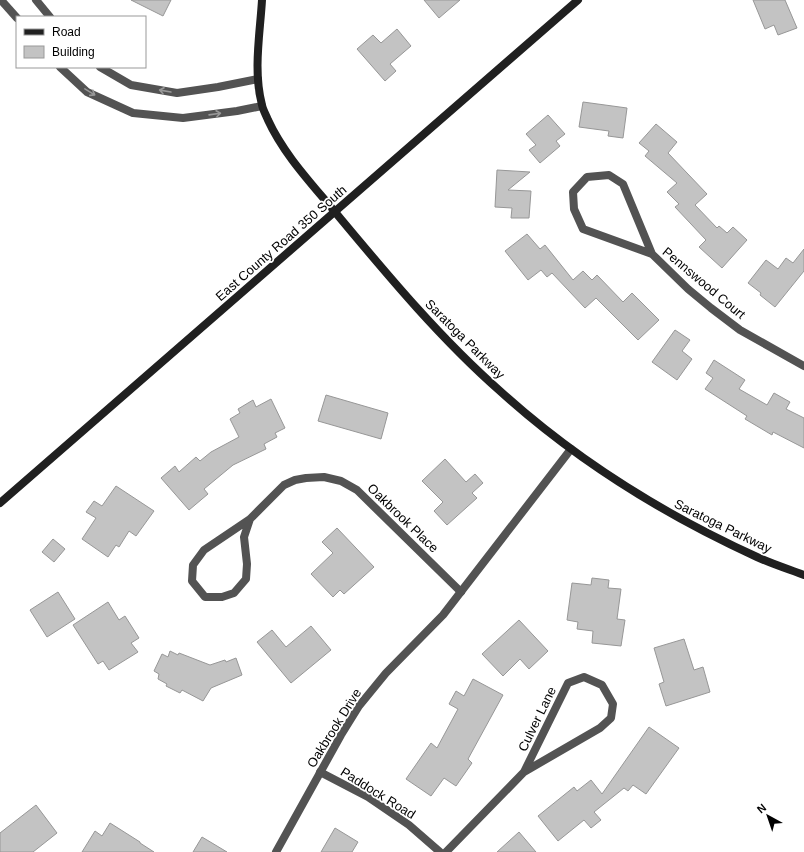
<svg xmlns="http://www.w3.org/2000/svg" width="804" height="852" font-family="Helvetica,sans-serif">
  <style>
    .building { fill: #c3c3c3; stroke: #979797 }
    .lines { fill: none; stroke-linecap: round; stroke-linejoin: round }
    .street { stroke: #535353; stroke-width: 8 }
    .secondary { stroke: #202020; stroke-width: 8 }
    .oneway { stroke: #989898 }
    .labels { text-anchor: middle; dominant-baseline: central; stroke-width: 3.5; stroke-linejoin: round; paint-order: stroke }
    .street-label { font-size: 13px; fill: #000; stroke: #fff }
  </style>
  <rect width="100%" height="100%" fill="#fff"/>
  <!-- building -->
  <g class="building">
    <path d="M131,0H171L163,16Z"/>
    <path d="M424,0H460L439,18Z"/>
    <path d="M753,0H785L797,28L778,35L774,25L765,29Z"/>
    <path d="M397,29L411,46L390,64L396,71L385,81L357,49L373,35L381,43Z"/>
    <path d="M583,102L627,108L623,138L608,136L609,131L579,127Z"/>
    <path d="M548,115L565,134L556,141L560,146L540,163L529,150L536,145L526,134Z"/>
    <path d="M656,124L677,142L668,153L707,194L695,205L717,228L719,226L727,233L733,227L747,240L722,268L699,247L706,240L675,207L679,204L667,192L677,183L645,156L649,151L639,143Z"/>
    <path d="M497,170L530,172L508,190L531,191L529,218H511L512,208L495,207Z"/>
    <path d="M527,234L540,249L545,245L573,280L583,271L592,280L597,275L623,302L632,293L659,320L638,340L596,298L585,308L552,273L547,277L541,270L528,280L505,251Z"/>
    <path d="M804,249V271L775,307L760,295L761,293L748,283L766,260L778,269L786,258L793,263Z"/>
    <path d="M675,330L690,340L682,351L692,359L677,380L652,362Z"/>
    <path d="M714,360L745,380L739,389L767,405L774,393L790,402L786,409L804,418V448L773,432L772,435L745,419L747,416L705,389L713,378L706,373Z"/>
    <path d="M326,395L388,413L381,439L318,421Z"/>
    <path d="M271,399L285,428L275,433L277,437L264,444L266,449L233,465L204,489L208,494L189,510L161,478L175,466L179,472L196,457L200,461L211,452L239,437L230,419L240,413L238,409L253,400L256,407Z"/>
    <path d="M445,459L466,482L475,474L483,483L472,493L477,498L447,525L434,511L443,502L422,481Z"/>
    <path d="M116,486L154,511L136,536L129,531L119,547L116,545L108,557L82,539L96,518L86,512L94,501L102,506Z"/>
    <path d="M337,528L374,567L344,594L340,590L333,597L311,574L333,553L322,542Z"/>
    <path d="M53,539L65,549L54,562L42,552Z"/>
    <path d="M592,578L609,580L608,588L621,589L617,619L625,620L621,646L592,643L593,631L577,629L578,622L567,620L572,583L591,585Z"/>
    <path d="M58,592L75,619L47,637L30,610Z"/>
    <path d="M108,602L119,620L125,616L139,638L131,643L138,652L109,670L103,661L98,664L73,625Z"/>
    <path d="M519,620L548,651L529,669L520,659L503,676L482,654Z"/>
    <path d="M311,626L331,650L291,683L257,642L272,630L286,647Z"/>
    <path d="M684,639L694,670L703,667L710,692L666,706L659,684L664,682L654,648Z"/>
    <path d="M170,651L178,655L179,653L210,665L225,660L226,662L236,658L242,675L211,688L203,701L182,690L180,693L166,686L167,684L158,679L159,674L154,671L162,654L168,657Z"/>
    <path d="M473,679L503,695L468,759L472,763L456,786L444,778L431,796L406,779L431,743L437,748L458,709L449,704L456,691L464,696Z"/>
    <path d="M649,727L679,748L646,794L633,785L628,791L624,788L594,812L601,820L591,828L584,820L558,841L538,816L574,787L577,791L591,780L602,794Z"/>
    <path d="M36,805L57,833L33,852H0V833Z"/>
    <path d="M110,823L140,842V843L154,852H82L95,831L102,836Z"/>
    <path d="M335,828L358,842L352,852H321Z"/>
    <path d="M519,832L536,852H497Z"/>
    <path d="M202,837L227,852H193Z"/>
  </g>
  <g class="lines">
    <!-- street -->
    <g class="street">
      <path d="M1,0L17,18"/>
      <path d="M36,0L50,17"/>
      <path d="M60,67L87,92L133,113L183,118L237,111L262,106"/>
      <path d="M100,67L131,85L177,93L218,87L258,79"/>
      <path d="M652,254L623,184L609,175L587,177L573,192L574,209L583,229L652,254L688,289L711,308L740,330L804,366"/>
      <path d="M250,519L244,537L247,564L246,579L234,593L222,597H205L192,581L193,565L204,550L250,519L284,485L295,480L306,478L324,477L341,481L357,490L461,592"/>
      <path d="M320,772L368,797L409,825L440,852"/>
      <path d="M276,852L341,735L359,706L386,673L443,615L571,449"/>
      <path d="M446,852L524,772L600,728L611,718L613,704L602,685L584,677L568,683L524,772"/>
    </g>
    <!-- secondary -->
    <g class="secondary">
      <path d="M262,0C260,34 253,71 262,105C263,110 266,115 268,120C285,157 315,187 340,218C390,278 441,339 500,391C575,459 665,515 757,557C772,564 788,569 804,575"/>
      <path d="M0,503L578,0"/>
    </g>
  </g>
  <!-- one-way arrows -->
  <defs><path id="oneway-shaft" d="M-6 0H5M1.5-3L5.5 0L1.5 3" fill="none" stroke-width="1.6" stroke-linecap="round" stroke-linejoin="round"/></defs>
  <g class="oneway">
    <use href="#oneway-shaft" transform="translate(165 91) rotate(-170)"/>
    <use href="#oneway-shaft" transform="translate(90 92) rotate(31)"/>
    <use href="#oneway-shaft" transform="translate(215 114) rotate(-8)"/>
  </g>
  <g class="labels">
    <!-- street labels -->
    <g class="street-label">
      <text transform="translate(281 243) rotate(-41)">East County Road 350 South</text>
      <text transform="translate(704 283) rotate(40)">Pennswood Court</text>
      <text transform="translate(465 339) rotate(45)">Saratoga Parkway</text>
      <text transform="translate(403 518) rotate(44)">Oakbrook Place</text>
      <text transform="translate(723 526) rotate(26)">Saratoga Parkway</text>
      <text transform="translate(537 719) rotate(-64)">Culver Lane</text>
      <text transform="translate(334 728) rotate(-58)">Oakbrook Drive</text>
      <text transform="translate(378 793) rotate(32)">Paddock Road</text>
    </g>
  </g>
  <!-- legend -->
  <rect x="16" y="16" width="130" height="52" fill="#ffffff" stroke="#999999"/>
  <rect x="24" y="29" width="20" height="6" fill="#202020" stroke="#999999"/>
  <text x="52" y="36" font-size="12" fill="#000000">Road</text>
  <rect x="24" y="46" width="20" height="12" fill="#c3c3c3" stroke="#999999"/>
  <text x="52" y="56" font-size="12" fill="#000000">Building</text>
  <!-- north arrow -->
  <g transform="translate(768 816) rotate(320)" stroke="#ffffff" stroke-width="3" paint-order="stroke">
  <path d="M0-3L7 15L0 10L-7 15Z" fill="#000000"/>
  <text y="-6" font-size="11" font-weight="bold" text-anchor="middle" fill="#000000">N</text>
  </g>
</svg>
